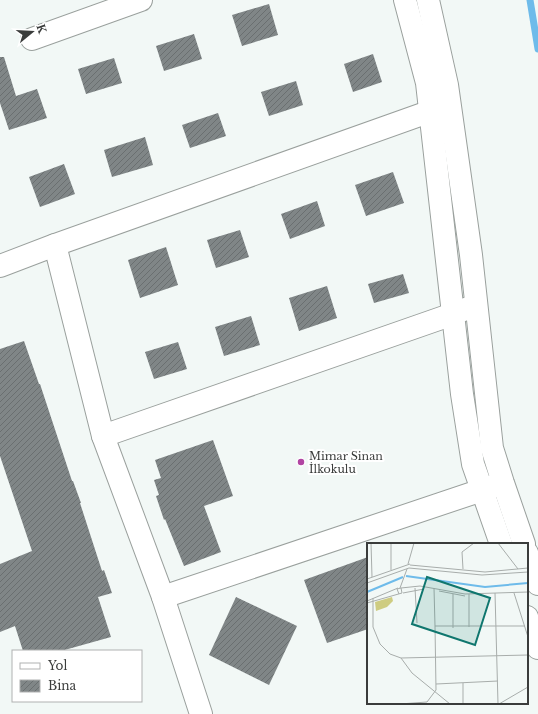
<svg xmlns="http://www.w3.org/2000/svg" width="538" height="714" font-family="'Libre Baskerville',serif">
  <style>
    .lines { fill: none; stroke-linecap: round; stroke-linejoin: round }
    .stream { stroke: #6ebbea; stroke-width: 7 }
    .building { fill: url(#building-hatch) }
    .minor-casing { stroke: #9aa09d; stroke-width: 24 }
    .tertiary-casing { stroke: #9aa09d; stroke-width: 24 }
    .minor { stroke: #fff; stroke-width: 22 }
    .tertiary { stroke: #fff; stroke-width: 22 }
    .poi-dot { fill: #b144a2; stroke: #fff; stroke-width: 1.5 }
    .labels { text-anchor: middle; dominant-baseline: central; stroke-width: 4; stroke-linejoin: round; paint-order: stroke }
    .poi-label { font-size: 11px; fill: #3a3c3b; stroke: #fff; text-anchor: start }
    .inset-river { fill: none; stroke: #6ebbea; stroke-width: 2 }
    .inset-road { fill: none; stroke: #a8adab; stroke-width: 1 }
    .view { fill: #0f766e; fill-opacity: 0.15; stroke: #0f766e; stroke-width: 2 }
    .inset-edge { fill: none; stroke: #3a3c3b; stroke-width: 2 }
  </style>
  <defs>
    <pattern id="building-hatch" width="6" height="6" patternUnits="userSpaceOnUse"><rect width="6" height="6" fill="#808687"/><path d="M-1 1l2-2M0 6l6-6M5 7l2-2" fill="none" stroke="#6a6f70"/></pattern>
  </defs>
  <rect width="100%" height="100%" fill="#f2f8f6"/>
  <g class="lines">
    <!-- stream -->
    <path class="stream" d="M530,0L538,49"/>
  </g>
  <!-- building -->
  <g class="building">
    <path d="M269,4L278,35L242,46L232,15Z"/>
    <path d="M194,34L202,59L164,71L156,46Z"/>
    <path d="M373,54L382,82L353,92L344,64Z"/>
    <path d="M0,57H4L16,96L37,89L47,118L9,130L0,103Z"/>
    <path d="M114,58L122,83L86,94L78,69Z"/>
    <path d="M296,81L303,105L269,116L261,92Z"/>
    <path d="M218,113L226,136L190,148L182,125Z"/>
    <path d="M145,137L153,165L112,177L104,150Z"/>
    <path d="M64,164L75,194L40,207L29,177Z"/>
    <path d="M393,172L404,203L366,216L355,185Z"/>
    <path d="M317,201L325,226L290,239L281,214Z"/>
    <path d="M240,230L249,257L216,268L207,240Z"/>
    <path d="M166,247L178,285L140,298L128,260Z"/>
    <path d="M403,274L409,293L374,303L368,284Z"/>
    <path d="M327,286L337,318L299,331L289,298Z"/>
    <path d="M251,316L260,345L224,356L215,327Z"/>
    <path d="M24,341L39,384H40L72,481H73L81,503H80L102,571L104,570L112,593L98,597L111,637L61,651H23L15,626L0,632V564L32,551L0,456V349Z"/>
    <path d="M178,342L187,369L154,379L145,352Z"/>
    <path d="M213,440L233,496L204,506L221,552L184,566L165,519L164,520L156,496L159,495L154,480L161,478L155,460Z"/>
    <path d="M368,557V629L327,643L304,580Z"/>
    <path d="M236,597L297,626L269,685L209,655Z"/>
  </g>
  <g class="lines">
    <!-- minor casing -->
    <g class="minor-casing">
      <g id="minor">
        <path d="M32,39L141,0"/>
        <path d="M55,245L448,105"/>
        <path d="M0,266L55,245L103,436L163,597L201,714"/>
        <path d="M103,436L453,314L476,305"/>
        <path d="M163,597L500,484"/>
      </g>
    </g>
    <!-- tertiary casing -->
    <g class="tertiary-casing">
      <g id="tertiary">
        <path d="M405,0L427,83L462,394L473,464L501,544"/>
        <path d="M428,0L447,85L471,255L492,448L503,483L524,544"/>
        <path d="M527,553L538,584"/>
        <path d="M527,617L538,648"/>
      </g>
    </g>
    <!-- minor -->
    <use href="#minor" class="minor"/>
    <!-- tertiary -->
    <use href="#tertiary" class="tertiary"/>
  </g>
  <!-- markers -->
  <circle class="poi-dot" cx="301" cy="462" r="4"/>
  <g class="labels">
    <!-- poi labels -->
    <g class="poi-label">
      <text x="309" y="456">Mimar Sinan<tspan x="309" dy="13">İlkokulu</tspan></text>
    </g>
  </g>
  <!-- overview -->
  <g transform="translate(367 543)">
    <rect width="161" height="161" fill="#f2f8f6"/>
    <path d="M25,54L26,58L20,64L9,68L8,59Z" fill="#cecc81"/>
    <path class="inset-river" d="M39,33L118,44L161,40M0,49L36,34"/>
    <path class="inset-road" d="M4,0L5,34M131,0L151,26M41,21L47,0M43,22L118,29L161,25M42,25L115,32L161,29M96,26L95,9L107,0M24,27V0M0,36L43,21M0,40L42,25M33,45L40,26M34,45L53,43L98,51L161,49M48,45L50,80M67,45L68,83M72,48L98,53M36,50L57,46M128,50L131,161M147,50L161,94M86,51V85M102,51V84M6,55V84L13,101L23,111L34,115L45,130L83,161M0,58L31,45M0,60L35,50L34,45L30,46L32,51M34,115L161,112M96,140V161M69,141L131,138M33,161L60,159L69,147L68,83H158M132,161L161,144"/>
    <path class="view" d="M60,34L123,55L108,102L45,81Z"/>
    <rect width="161" height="161" class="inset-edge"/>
  </g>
  <!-- legend -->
  <rect x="12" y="650" width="130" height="52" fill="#ffffff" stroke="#b0b1b1"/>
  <rect x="20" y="663" width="20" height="6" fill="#ffffff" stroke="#b0b1b1"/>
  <text x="48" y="670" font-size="12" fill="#3a3c3b">Yol</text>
  <rect x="20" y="680" width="20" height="12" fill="url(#building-hatch)" stroke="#b0b1b1"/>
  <text x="48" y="690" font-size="12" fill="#3a3c3b">Bina</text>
  <!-- north arrow -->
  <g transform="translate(32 32) rotate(72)" stroke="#ffffff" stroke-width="3" paint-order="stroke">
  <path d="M0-3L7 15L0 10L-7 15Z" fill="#3a3c3b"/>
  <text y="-6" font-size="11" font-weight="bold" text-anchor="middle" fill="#3a3c3b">K</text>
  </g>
</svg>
